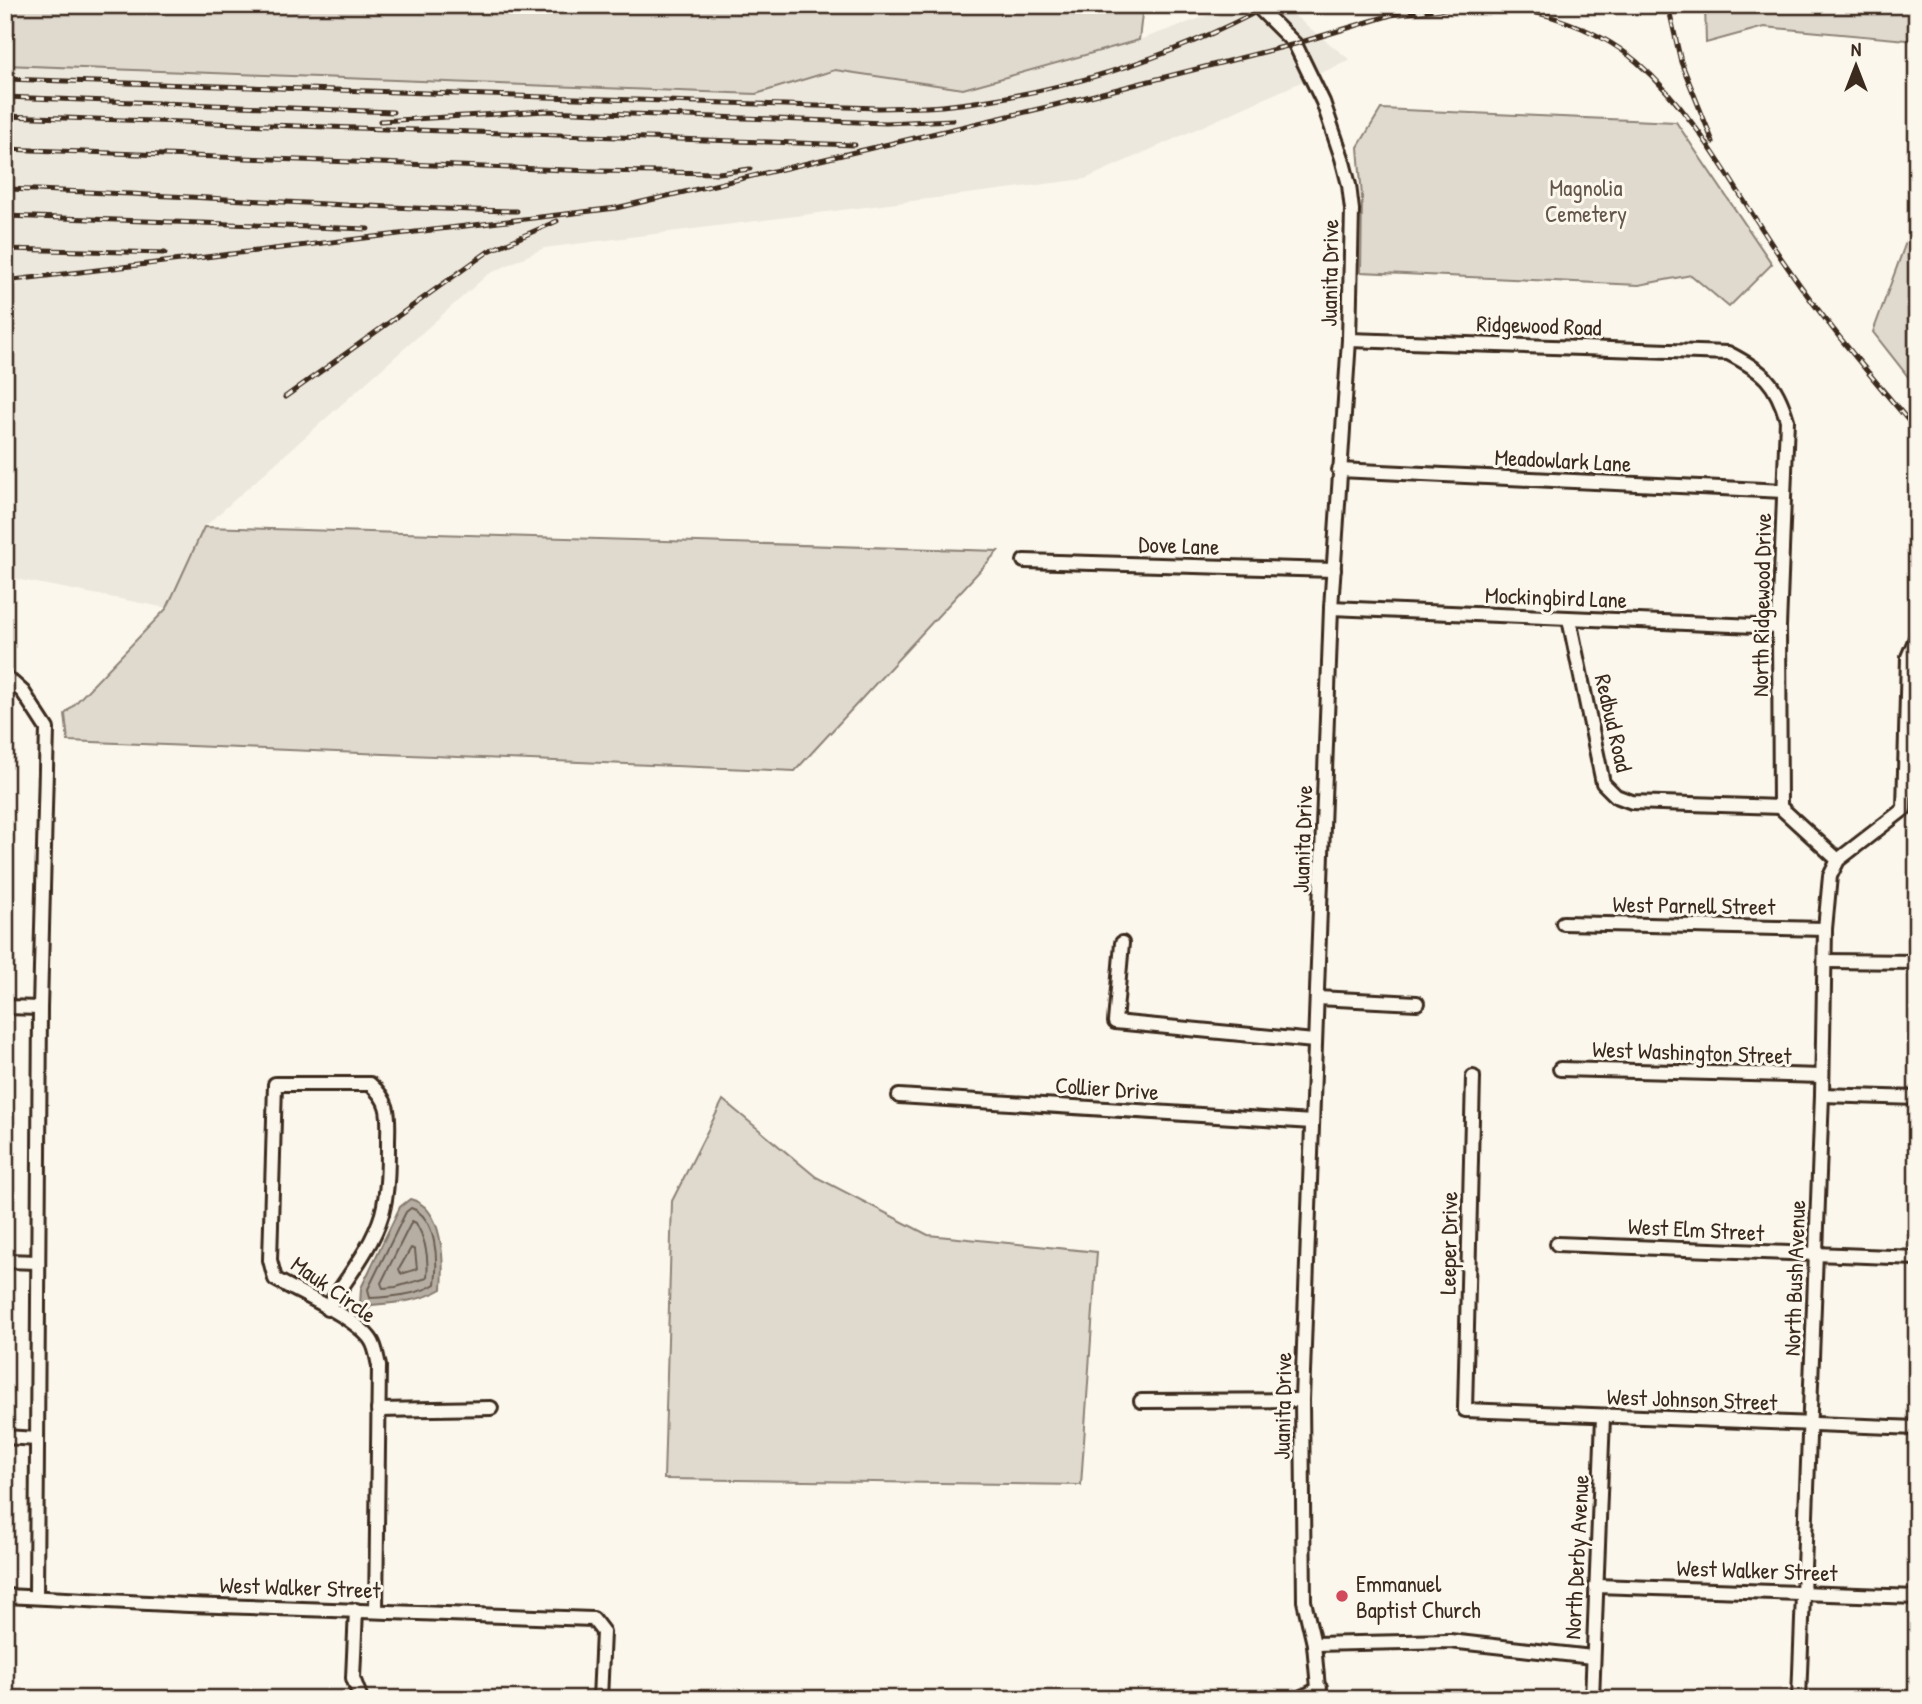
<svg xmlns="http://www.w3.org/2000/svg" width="1922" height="1704" font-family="'Patrick Hand',sans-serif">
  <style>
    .built { fill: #ede8dd }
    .green { fill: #dfd9ce; stroke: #8d8276; stroke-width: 2 }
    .water { fill: #b6aea2; stroke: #85796d; stroke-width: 2 }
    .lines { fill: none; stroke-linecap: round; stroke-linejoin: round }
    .shore { stroke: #6c5f53; stroke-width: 2 }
    .minor-casing { stroke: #3b2a1e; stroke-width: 18 }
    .minor { stroke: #fbf7ec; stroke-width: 12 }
    .rail-casing { stroke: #3b2a1e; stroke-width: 5 }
    .rail { stroke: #fbf7ec; stroke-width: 2.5; stroke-dasharray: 8; stroke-linecap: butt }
    .poi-dot { fill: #d1495b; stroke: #fbf7ec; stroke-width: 2.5 }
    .labels { text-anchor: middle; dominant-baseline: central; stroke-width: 6; stroke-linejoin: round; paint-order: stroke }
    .park-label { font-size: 23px; fill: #64564a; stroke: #fbf7ec }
    .street-label { font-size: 23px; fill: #3b2a1e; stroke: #fbf7ec }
    .poi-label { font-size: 23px; fill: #3b2a1e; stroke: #fbf7ec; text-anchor: start }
  </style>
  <rect width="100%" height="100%" fill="#fbf7ec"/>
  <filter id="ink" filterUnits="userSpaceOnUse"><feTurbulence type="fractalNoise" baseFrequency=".0143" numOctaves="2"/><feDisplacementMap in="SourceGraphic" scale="14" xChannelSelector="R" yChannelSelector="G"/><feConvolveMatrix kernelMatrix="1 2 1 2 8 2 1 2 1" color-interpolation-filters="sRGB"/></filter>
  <g filter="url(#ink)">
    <!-- built -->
    <path class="built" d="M1237,5H1281L1350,60L1085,179L544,248L487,275L204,527L167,608L5,577V65L756,94L835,69L963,89L1139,40Z"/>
    <!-- green -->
    <g class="green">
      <path d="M5,5H1143L1139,40L963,89L835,70L756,94L5,65Z"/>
      <path d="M1705,5H1917V41L1764,27L1706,43Z"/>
      <path d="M1381,109L1676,122L1772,264L1729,307L1691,275L1639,285L1361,272L1362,197L1358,147Z"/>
      <path d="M1917,212V388L1873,332Z"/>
      <path d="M204,527L998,551L795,771L68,741L65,714L167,608Z"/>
      <path d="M723,1100L816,1177L928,1235L1097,1252L1081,1485L664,1479L672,1201Z"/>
    </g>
    <!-- water -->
    <path class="water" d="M410,1199C444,1207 444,1262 442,1289C422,1301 395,1303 372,1305L364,1315L357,1313L360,1305L361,1288L400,1207Z"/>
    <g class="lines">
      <!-- shore -->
      <g class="shore">
        <path d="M411,1208C437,1217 438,1261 435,1284C419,1295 389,1297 370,1298L368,1289L406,1212Z"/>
        <path d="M412,1221L416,1223C426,1240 429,1258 427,1278L396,1287L383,1288L381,1283Z"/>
        <path d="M411,1248L415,1250L417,1269L401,1274L399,1269Z"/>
      </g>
      <!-- minor casing -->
      <g class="minor-casing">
        <g id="minor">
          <path d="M1256,5L1295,44L1323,102L1342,158L1349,185L1352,210L1349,340L1331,608L1302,1400L1304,1601L1314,1644L1319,1699"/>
          <path d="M1349,340L1728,353C1763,371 1776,382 1787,420L1779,627L1780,807L1838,860"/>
          <path d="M1339,470L1784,491"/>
          <path d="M1024,561L1334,570"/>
          <path d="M1331,608L1779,627"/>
          <path d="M1569,619L1603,783L1616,796L1632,802L1780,807"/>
          <path d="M5,676L23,692L47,729L40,1008L36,1596"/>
          <path d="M1563,923L1825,929"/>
          <path d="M1122,943L1115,1022L1314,1041"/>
          <path d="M1825,961L1917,962"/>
          <path d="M1317,998L1417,1003"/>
          <path d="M5,1007L40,1008"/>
          <path d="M1560,1069L1822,1076"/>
          <path d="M1473,1077L1465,1410L1917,1428"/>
          <path d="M1822,1095L1917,1098"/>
          <path d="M899,1096L1312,1122"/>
          <path d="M1557,1244L1917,1258"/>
          <path d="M5,1261L38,1262"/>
          <path d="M327,1309C346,1279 372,1248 382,1214C388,1191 388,1167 388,1143C388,1117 392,1103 370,1084H275L270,1260L275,1279C301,1294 355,1317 371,1340C376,1347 377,1358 379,1366L376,1611"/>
          <path d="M1141,1401L1302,1400"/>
          <path d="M378,1410L491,1408"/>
          <path d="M5,1437L37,1439"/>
          <path d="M1596,1586L1917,1597"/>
          <path d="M5,1596L189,1605L593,1619L603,1632L600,1699"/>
          <path d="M356,1610L353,1678L361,1699"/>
          <path d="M1314,1644L1450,1641L1592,1657"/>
          <path d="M1299,1699L1320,1688"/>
          <path d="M1592,1699L1603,1417"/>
          <path d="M1799,1699L1822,1095L1825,929L1830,876L1838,860L1904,809L1908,657L1917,636"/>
        </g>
      </g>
      <!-- minor -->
      <use href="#minor" class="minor"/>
      <!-- rail casing -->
      <g class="rail-casing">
        <g id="rail">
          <path d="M1479,5C1505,8 1533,10 1558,19C1585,28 1615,43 1637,62C1701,118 1739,199 1788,268C1827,325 1873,378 1917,431"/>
          <path d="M1668,5L1681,62L1713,142"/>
          <path d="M5,79L878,108C899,107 921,108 942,106C1055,95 1170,59 1269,5"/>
          <path d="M5,97L393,112"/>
          <path d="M5,116L855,145"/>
          <path d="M380,121L546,111L886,123L953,120"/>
          <path d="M5,149L594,171L719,173L750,169"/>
          <path d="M5,189C176,194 346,208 517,211"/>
          <path d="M5,216L368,229"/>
          <path d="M5,249L165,253"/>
          <path d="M5,281L616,208L1047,107L1295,44L1391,15L1477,5"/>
          <path d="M285,397L489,251L557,221"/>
        </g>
      </g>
      <!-- rail -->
      <use href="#rail" class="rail"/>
    </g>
  </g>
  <!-- markers -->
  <circle class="poi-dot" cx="1342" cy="1596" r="7"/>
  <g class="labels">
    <!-- park labels -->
    <g class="park-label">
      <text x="1586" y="187">Magnolia<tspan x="1586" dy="26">Cemetery</tspan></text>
    </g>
    <!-- street labels -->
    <g class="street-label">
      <text transform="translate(1329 273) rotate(-89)">Juanita Drive</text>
      <text transform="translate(1539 325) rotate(2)">Ridgewood Road</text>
      <text transform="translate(1563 460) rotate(3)">Meadowlark Lane</text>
      <text transform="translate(1179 545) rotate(2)">Dove Lane</text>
      <text transform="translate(1556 597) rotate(2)">Mockingbird Lane</text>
      <text transform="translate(1761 605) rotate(-89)">North Ridgewood Drive</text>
      <text transform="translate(1614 723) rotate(77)">Redbud Road</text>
      <text transform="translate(1302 839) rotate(-88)">Juanita Drive</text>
      <text transform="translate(1694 905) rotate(1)">West Parnell Street</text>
      <text transform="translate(1692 1052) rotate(2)">West Washington Street</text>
      <text transform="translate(1107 1088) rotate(4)">Collier Drive</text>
      <text transform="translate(1696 1229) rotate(3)">West Elm Street</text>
      <text transform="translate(1448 1243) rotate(-89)">Leeper Drive</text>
      <text transform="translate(1794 1278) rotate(-88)">North Bush Avenue</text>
      <text transform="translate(334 1289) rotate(35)">Mauk Circle</text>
      <text transform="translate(1692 1399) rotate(2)">West Johnson Street</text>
      <text transform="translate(1282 1406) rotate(-89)">Juanita Drive</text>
      <text transform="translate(1576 1557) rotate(-87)">North Derby Avenue</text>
      <text transform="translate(1757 1570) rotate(2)">West Walker Street</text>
      <text transform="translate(300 1587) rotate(2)">West Walker Street</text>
    </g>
    <!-- poi labels -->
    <g class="poi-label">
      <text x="1356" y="1583">Emmanuel<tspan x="1356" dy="26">Baptist Church</tspan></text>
    </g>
  </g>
  <!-- margin -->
  <rect width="1922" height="1704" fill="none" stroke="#fbf7ec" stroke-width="28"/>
  <rect x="14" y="14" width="1894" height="1676" fill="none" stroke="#3b2a1e" stroke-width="2.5" filter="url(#ink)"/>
  <!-- north arrow -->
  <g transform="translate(1856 66)" stroke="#fbf7ec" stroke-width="5" paint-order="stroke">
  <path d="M0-5L12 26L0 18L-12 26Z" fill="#3b2a1e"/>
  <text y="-10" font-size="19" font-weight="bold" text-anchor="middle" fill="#3b2a1e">N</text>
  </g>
</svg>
